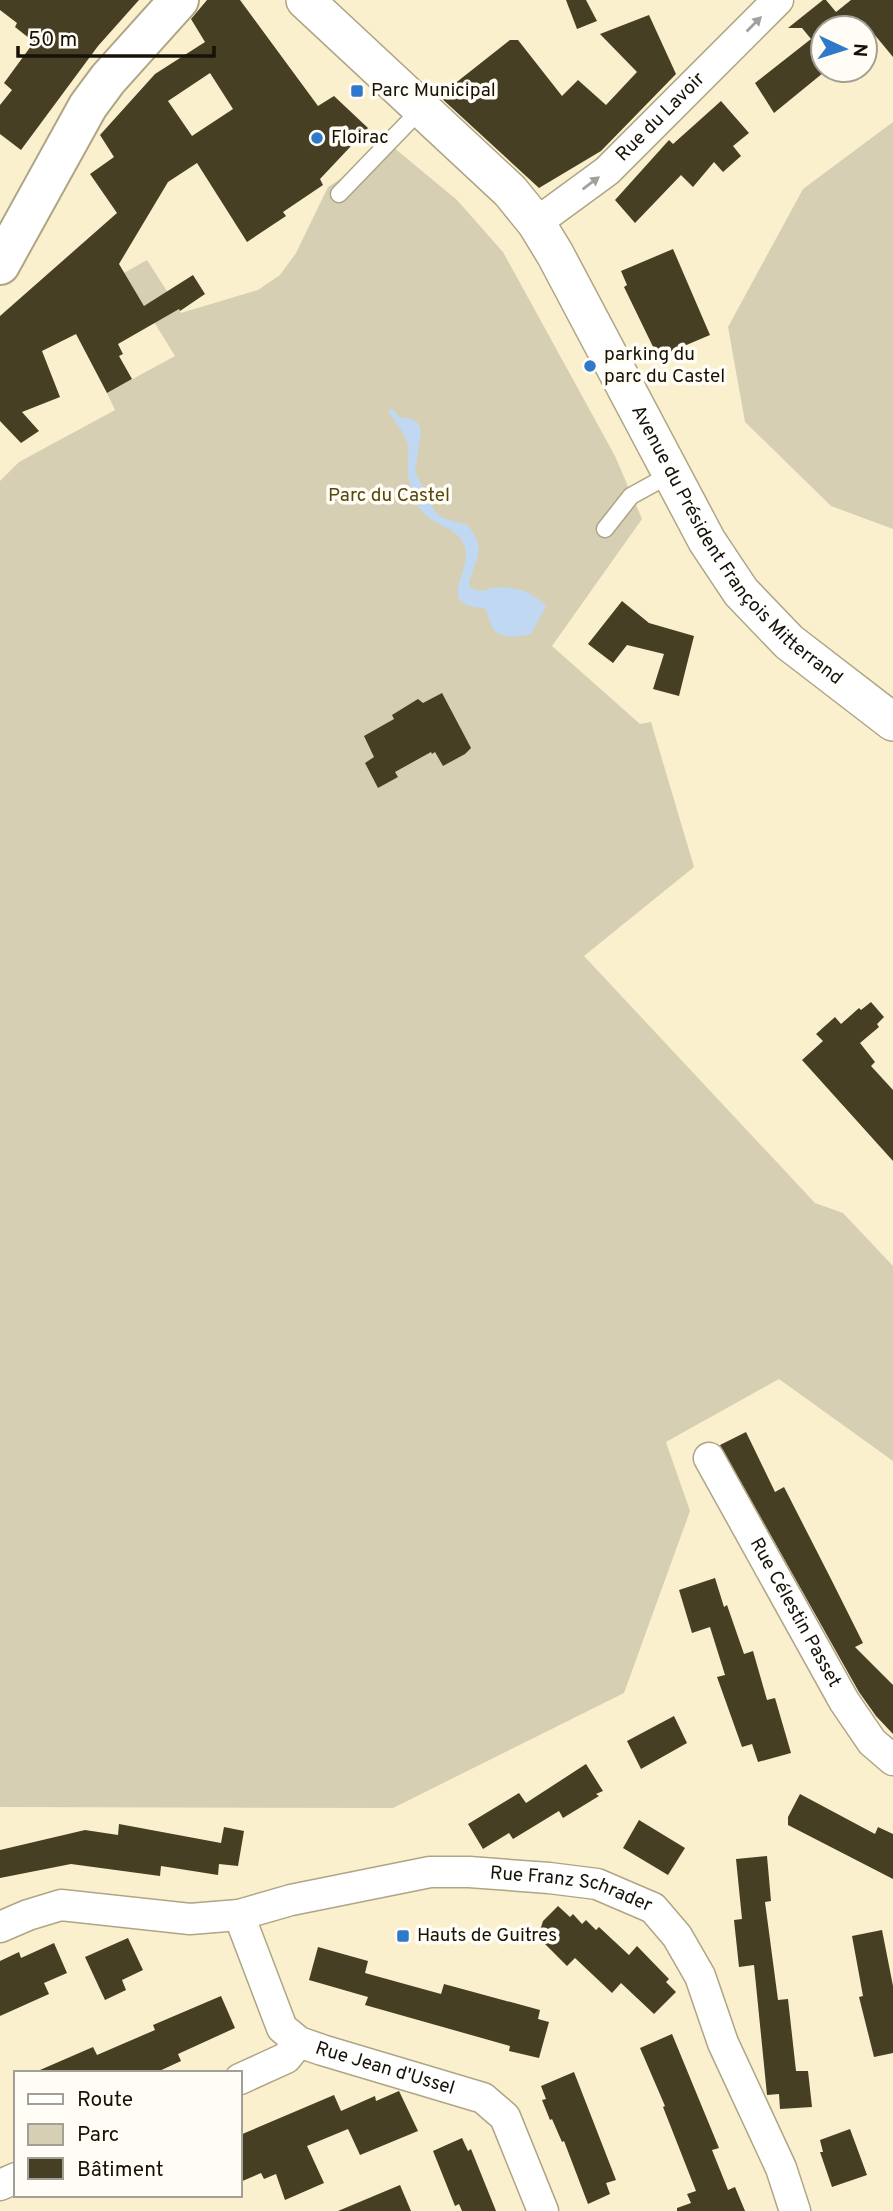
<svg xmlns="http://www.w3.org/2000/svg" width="893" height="2211" font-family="Overpass,sans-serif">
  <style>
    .green { fill: #d7cfb3 }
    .water { fill: #c1d8f3 }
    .building { fill: #473f23; fill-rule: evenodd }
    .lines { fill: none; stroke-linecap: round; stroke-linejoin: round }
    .service-casing { stroke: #aea585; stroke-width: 19 }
    .minor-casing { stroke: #aea585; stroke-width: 33 }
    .tertiary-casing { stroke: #aea585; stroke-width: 40 }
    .secondary-casing { stroke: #aea585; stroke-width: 42 }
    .service { stroke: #fff; stroke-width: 16 }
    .minor { stroke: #fff; stroke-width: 30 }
    .tertiary { stroke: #fff; stroke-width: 37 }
    .secondary { stroke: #fff; stroke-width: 38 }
    .oneway { fill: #a2a09c }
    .poi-dot { fill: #2e79c9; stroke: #fffdf6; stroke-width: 2.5 }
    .labels { text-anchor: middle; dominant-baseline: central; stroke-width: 7; stroke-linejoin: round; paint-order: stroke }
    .poi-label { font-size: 19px; fill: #161207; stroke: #fffdf6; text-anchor: start }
    .street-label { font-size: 19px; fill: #161207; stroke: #fffdf6 }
    .park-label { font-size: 19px; fill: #56470d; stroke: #fffdf6 }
  </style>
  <rect width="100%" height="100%" fill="#faf0ce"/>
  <!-- green -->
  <g class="green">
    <path d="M893,122V529L831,506L745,422L728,327L803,189Z"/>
    <path d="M381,137L457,200L503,252L615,456L642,519L552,646L640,724L651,722L694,867L584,956L815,1203L843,1213L893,1266V1461L779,1379L666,1442L690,1511L624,1693L393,1808L0,1807V481L19,462L115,410L107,393L175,356L124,273L147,260L181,313L258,290L280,275L296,253L328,187L359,167Z"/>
  </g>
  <!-- water -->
  <path class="water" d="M393,409L399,417L412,419L419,424L421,433L415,471L419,480L434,510L440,517L467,525C488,548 475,559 469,583L471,588C480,593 484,590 493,588C515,585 531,591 546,606L531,634C517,637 497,641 491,624C489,617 488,614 484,608C434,605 472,574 465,547C459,527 433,526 421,510C416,504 409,482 408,475C407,464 410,452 407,442C404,432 393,420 388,410Z"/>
  <!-- building -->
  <g class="building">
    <path d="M0,0H139L98,46L21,150L0,134V105L12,90L4,83L34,42L15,27L17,23L0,10Z"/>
    <path d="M207,0H240L318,106L334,96L368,128L320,179L323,185L283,212L286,216L247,242L197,163L168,182L119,264L144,306L193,275L205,294L180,311L179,309L118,344L123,354L119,356L132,379L107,393L76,334L42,351L60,397L22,412L39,431L21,443L0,421V316L117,213L90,174L114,157L100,135L155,74L205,42L191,19ZM210,73L233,109L192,136L168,101Z"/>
    <path d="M566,0H586L597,21L577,29Z"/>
    <path d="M823,0H826L836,12L851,0H893V57L869,28H823V73L774,113L755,83L811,39L802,28H788Z"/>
    <path d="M649,15L676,74L601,151L539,188L439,96L510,40H518L562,96L578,80L606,105L637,72L600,34Z"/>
    <path d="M721,101L749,133L733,146L741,156L723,172L714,162L693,187L681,175L635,223L615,200L669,140L673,144Z"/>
    <path d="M673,249L710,335L658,357L624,287L627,285L621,271Z"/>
    <path d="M622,601L649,623L694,636L679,696L653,689L664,654L627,645L613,663L588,644Z"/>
    <path d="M442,693L471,748L465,754L443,766L435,752L432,754L431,752L395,772L398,777L378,788L365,763L374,757L364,736L394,719L392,715L418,699L423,703Z"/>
    <path d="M871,1002L884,1017L877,1024L879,1027L860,1043L875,1062L871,1066L893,1090V1161L802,1060L823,1041L816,1034L835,1017L841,1024L859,1008L861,1010Z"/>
    <path d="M746,1432L775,1492L784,1487L831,1579L863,1643L855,1647L893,1685V1734L876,1716L859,1692L720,1445Z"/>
    <path d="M715,1578L724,1607L727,1605L744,1654L753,1651L767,1700L775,1698L791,1753L758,1762L752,1744L742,1747L717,1677L725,1675L710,1627L692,1633L679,1590Z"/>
    <path d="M674,1716L687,1743L641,1769L627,1741Z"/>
    <path d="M586,1764L603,1791L596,1794L599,1796L563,1818L559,1811L513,1839L509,1833L483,1849L468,1824L519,1793L526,1803Z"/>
    <path d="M800,1794L875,1834L878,1827L893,1834V1879L788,1825V1817Z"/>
    <path d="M639,1820L685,1848L668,1875L623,1848Z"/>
    <path d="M119,1824L221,1843L224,1827L244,1831L238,1866L219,1864L218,1875L161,1866L160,1876L71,1864L0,1878V1850L85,1830L118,1835Z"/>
    <path d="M767,1856L771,1901L765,1902L778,2000L788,1999L796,2071H808L812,2107L780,2109L779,2094L767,2095L754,1965L739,1967L734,1920L742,1919L736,1859Z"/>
    <path d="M558,1906L570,1917L573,1914L582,1924L586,1920L596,1930L599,1927L629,1955L637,1946L669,1979L666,1982L676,1992L654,2014L621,1983L612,1993L575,1958L567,1966L538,1937L543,1921Z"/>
    <path d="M882,1930L893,1986V2053L874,2057L859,1997L863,1996L852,1936Z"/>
    <path d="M128,1938L143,1970L122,1980L126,1990L105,2000L85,1957Z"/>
    <path d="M54,1943L67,1973L44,1983L49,1994L0,2016V1961L19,1952L21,1958Z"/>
    <path d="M318,1947L368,1961L365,1973L441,1994L444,1984L540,2010L538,2019L549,2022L539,2058L509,2051L510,2046L365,2005L368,1997L309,1980Z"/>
    <path d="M221,1996L235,2028L178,2054L181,2061L155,2073H33L93,2047L97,2055L155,2030L153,2025Z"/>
    <path d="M672,2034L719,2148L712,2150L728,2190L735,2187L745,2211H677V2208L691,2203L687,2194L696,2191L663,2107L665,2106L640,2048Z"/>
    <path d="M574,2072L616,2180L606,2183L610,2194L588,2204L564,2141L562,2142L552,2119L550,2120L542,2100L546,2099L541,2086Z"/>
    <path d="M399,2091L418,2131L360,2155L348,2129L307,2146L324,2183L285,2200L276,2174L264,2179L261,2173L240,2182V2135L334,2095L341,2111L375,2096L376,2101Z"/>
    <path d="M850,2129L867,2175L832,2187L820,2152H823L820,2140Z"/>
    <path d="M462,2138L468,2151L471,2149L496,2211H462L459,2204L455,2206L433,2151Z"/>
    <path d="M400,2185L411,2211H338Z"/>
  </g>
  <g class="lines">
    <!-- service casing -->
    <g class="service-casing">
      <g id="service">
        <path d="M339,194L422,108"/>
        <path d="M605,529L631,496L671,474"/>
      </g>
    </g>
    <!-- minor casing -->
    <g class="minor-casing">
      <g id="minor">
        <path id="s1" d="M536,223L607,171L778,0"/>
        <path id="s2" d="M709,1458L844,1701L872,1742L893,1760"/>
        <path id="s3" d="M239,1915L282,2028L299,2042L322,2050L483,2098L505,2117L543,2211"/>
        <path id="s4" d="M0,1927L28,1915L61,1905L190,1919L239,1915L291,1900L430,1872H469L549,1878L597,1884L653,1908L677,1936L700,1976L723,2043L781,2168L795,2211"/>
        <path d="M240,2079L286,2058L299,2042"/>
        <path d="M0,2185L16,2178"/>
      </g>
    </g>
    <!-- tertiary casing -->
    <g class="tertiary-casing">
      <g id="tertiary">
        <path id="s5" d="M305,0L510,191L536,223L555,254L707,541L741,592L789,642L893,722"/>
      </g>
    </g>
    <!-- secondary casing -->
    <g class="secondary-casing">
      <path id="secondary" d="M0,265L88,106L108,79L179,0"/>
    </g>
    <!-- service -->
    <use href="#service" class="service"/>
    <!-- minor -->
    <use href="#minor" class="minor"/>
    <!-- tertiary -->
    <use href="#tertiary" class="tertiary"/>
    <!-- secondary -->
    <use href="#secondary" class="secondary"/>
  </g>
  <!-- one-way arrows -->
  <defs><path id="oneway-solid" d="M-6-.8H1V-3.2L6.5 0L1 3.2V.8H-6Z" transform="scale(1.75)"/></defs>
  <g class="oneway">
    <use href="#oneway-solid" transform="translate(754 24) rotate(-45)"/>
    <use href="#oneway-solid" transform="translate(591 183) rotate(-37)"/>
  </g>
  <!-- markers -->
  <g class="poi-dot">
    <rect x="350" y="84" width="14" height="14" rx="3.5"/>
    <circle cx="317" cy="138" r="7"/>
    <circle cx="590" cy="366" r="7"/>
    <rect x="396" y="1929" width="14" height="14" rx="3.5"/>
  </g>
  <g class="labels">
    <!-- poi labels -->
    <g class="poi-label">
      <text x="371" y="91">Parc Municipal</text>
      <text x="331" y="138">Floirac</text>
      <text x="604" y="355">parking du<tspan x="604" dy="22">parc du Castel</tspan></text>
      <text x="417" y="1936">Hauts de Guitres</text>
    </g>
    <!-- street labels -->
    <g class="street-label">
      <text stroke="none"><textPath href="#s1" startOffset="164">Rue du Lavoir</textPath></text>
      <text stroke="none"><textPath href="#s5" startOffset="704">Avenue du Président François Mitterrand</textPath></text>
      <text stroke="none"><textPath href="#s2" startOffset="177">Rue Célestin Passet</textPath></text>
      <text stroke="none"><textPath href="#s4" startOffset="583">Rue Franz Schrader</textPath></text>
      <text stroke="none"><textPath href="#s3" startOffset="233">Rue Jean d'Ussel</textPath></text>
    </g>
    <!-- park labels -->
    <g class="park-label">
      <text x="389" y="496">Parc du Castel</text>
    </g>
  </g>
  <!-- legend -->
  <rect x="14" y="2071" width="228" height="126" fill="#fffdf6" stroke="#a29f96" stroke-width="2"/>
  <rect x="28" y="2094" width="35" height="10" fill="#ffffff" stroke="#a29f96" stroke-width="2"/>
  <text x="77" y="2106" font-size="21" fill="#161207">Route</text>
  <rect x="28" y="2124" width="35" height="21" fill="#d7cfb3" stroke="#a29f96" stroke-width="2"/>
  <text x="77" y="2141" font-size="21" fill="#161207">Parc</text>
  <rect x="28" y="2158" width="35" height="21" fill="#473f23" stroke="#a29f96" stroke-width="2"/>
  <text x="77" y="2176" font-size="21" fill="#161207">Bâtiment</text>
  <!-- north arrow -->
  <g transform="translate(844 49) rotate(94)"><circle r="33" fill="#fffdf6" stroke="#a29f96" stroke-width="2"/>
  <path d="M0-5L12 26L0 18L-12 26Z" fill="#2e79c9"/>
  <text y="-10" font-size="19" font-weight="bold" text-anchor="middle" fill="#161207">N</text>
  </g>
  <!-- scale -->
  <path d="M18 46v10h196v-10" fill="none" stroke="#161207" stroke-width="3.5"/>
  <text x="28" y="46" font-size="21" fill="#161207" stroke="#fffdf6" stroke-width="5" paint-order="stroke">50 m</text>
</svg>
